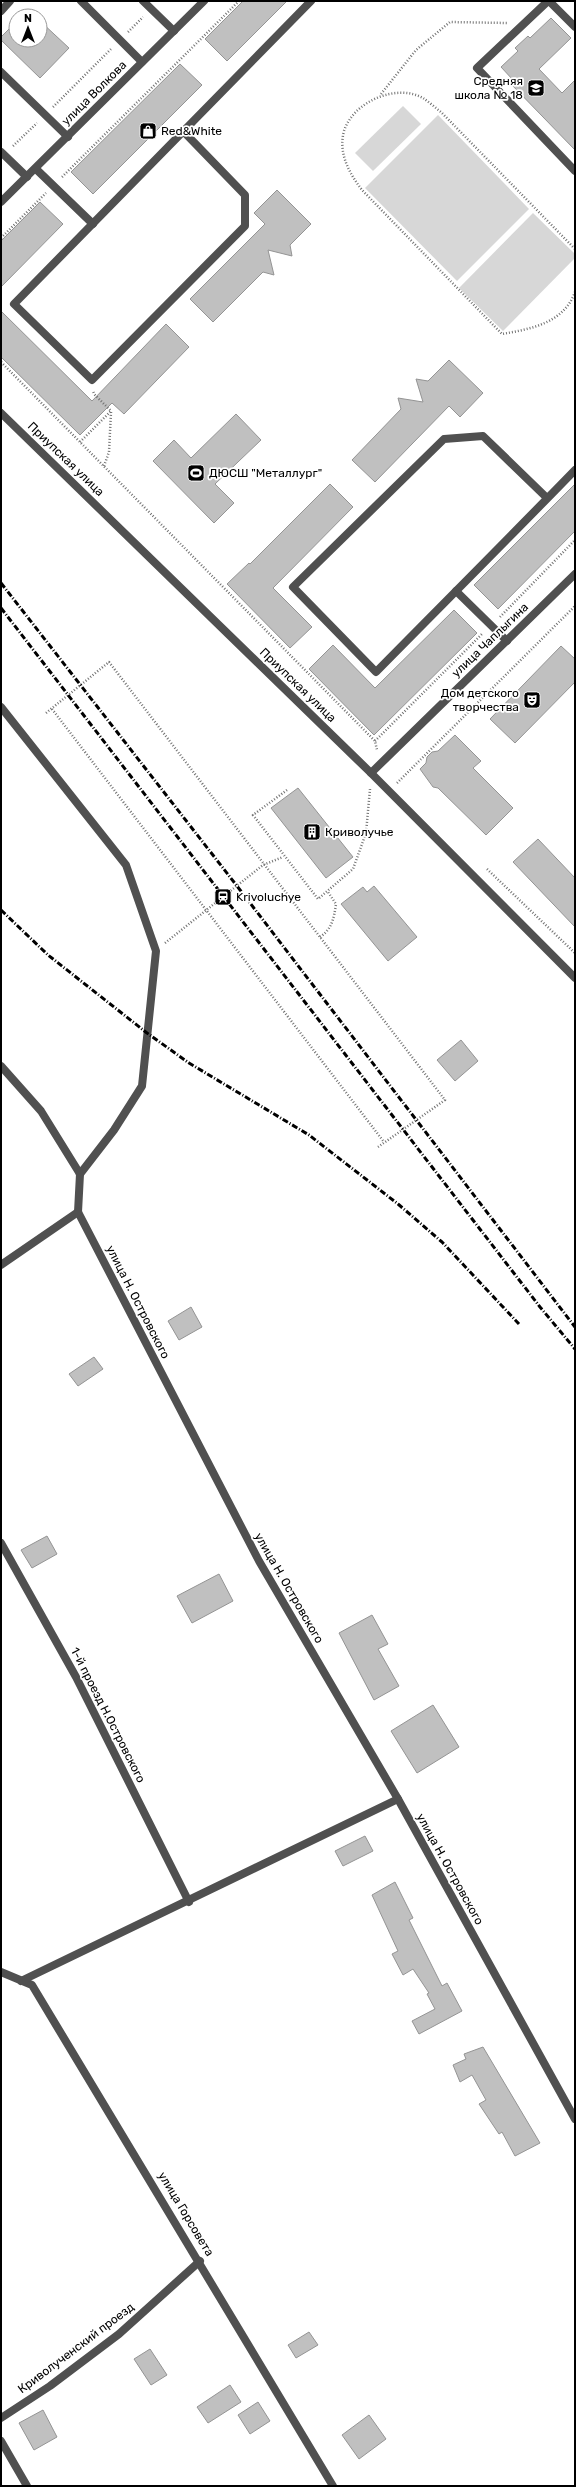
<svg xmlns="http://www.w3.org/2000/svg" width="576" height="2487" font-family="Rubik,sans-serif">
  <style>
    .green { fill: #d7d7d7 }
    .building { fill: #c0c0c0; stroke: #949494 }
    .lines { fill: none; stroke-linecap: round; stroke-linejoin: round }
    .path { stroke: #727272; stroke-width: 2.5; stroke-dasharray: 1 2; stroke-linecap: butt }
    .service { stroke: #505050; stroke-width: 8 }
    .minor { stroke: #505050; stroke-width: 8 }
    .rail { stroke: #000; stroke-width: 3; stroke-dasharray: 6 2 1 2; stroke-linecap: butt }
    .labels { text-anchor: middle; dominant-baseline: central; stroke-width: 3.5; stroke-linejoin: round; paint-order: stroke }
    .poi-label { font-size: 12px; fill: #000; stroke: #fff; text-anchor: start }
    .street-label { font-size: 12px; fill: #000; stroke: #fff }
  </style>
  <rect width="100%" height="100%" fill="#fff"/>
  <!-- green -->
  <g class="green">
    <path d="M403,106L421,124L373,171L355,153Z"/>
    <path d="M438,115L529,209L457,281L365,188Z"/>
    <path d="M533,213L575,254V258L503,331L459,288Z"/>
  </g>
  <!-- building -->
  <g class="building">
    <path d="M243,1H287L227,61L205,39Z"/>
    <path d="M551,18L571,38L539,69L562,93L575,80V150L510,83L513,80L501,67L518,51L515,48L528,36L530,38Z"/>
    <path d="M40,21L69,48L40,78L1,40V37L16,22V40H40Z"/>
    <path d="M180,64L202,85L93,194L71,172Z"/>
    <path d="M277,190L311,224L290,245L292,256L268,250L274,275L263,272L213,322L190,299L265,224L254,213Z"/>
    <path d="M40,202L63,224L1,287V241Z"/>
    <path d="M1,311L92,401L166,324L189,347L124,414L112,403L80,435L1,357Z"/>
    <path d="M449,360L483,393L460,417L449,406L375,482L352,460L401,409L398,398L423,402L416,379L428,381Z"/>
    <path d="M236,414L261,440L215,484L234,503L214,523L153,461L174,440L191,458Z"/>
    <path d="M330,484L353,507L273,588L312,627L290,648L227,584L249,563L250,564Z"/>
    <path d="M575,484V531L498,609L474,585Z"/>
    <path d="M454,610L477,633L374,735L309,669L333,645L375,688Z"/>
    <path d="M561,646L575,659V682L515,743L490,719Z"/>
    <path d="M455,735L481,761L473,768L513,808L486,835L438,788L433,787L420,769L426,763L427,757L432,752L438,751Z"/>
    <path d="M298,788L353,857L326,878L271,808Z"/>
    <path d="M538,839L575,878V927L513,862Z"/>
    <path d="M374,886L417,937L388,961L341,904L363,887L367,892Z"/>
    <path d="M461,1040L478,1061L455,1081L437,1060Z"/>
    <path d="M191,1307L202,1327L179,1340L168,1321Z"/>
    <path d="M94,1357L103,1369L78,1386L69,1374Z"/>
    <path d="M47,1536L57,1554L32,1568L21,1550Z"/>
    <path d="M219,1574L233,1601L192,1623L177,1596Z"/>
    <path d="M372,1615L388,1644L378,1649L399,1686L374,1700L339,1633Z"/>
    <path d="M433,1705L459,1747L417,1773L391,1731Z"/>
    <path d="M365,1836L373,1851L343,1866L335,1851Z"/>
    <path d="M395,1882L413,1918L409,1920L442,1986L447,1983L462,2011L419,2034L412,2021L435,2009L427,1994L429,1993L413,1969L403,1975L392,1954L398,1951L372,1895Z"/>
    <path d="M483,2047L540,2143L515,2156L502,2132L499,2134L479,2104L486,2100L472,2075L460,2082L453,2065L466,2059L464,2054Z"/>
    <path d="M309,2332L318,2345L296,2358L288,2345Z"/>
    <path d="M150,2349L167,2375L151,2385L134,2359Z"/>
    <path d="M230,2385L241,2402L208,2423L197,2407Z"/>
    <path d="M258,2402L270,2421L250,2434L238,2415Z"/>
    <path d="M43,2410L57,2437L34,2450L19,2423Z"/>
    <path d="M369,2415L386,2439L359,2459L342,2435Z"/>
  </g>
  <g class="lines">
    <!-- path -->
    <g class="path">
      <path d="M128,32L143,17"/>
      <path d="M381,94L416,50L450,22L507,23"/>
      <path d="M53,107L112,48"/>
      <path d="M13,146L37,123"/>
      <path d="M62,177L239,1"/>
      <path d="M1,238L46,193"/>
      <path d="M575,249L442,113C436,108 429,102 423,98C396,83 353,102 344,131C338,153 349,173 362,190L502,334C531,329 564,323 575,292"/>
      <path d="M1,362L375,741L377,750"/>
      <path d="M80,442L111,411L94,394L93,391"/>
      <path d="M104,466L109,452L111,412"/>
      <path d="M500,617L575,540"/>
      <path d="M52,709L384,1142"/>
      <path d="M46,713L109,662L445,1100L378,1147"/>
      <path d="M375,741L482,634"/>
      <path d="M397,783L575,606"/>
      <path d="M287,790L253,815L318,899L353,869L366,833L370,789"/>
      <path d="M487,869L575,953"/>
      <path d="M320,937C332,929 334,918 336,904L328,892"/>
      <path d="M165,943L263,865L283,857"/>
    </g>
    <!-- service -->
    <g class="service">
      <path d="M81,1L142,62"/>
      <path d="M143,1L174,31"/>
      <path d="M548,1L477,68L575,171"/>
      <path d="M549,1L575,27"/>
      <path d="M1,11L10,1"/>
      <path d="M1,72L68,137"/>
      <path d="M183,131L245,195V226L92,380L14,304L311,1"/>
      <path d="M1,152L27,177"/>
      <path d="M36,169L93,224"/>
      <path d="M547,498L483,436L444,439L293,587L376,672C442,605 509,538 575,470"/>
      <path d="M456,591L507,641"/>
    </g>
    <!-- minor -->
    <g class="minor">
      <path d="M1,202L204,1"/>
      <path d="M1,413L371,773L575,978"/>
      <path d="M1,707L126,865L156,951L142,1086L114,1130L80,1174"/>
      <path d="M371,773L575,574"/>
      <path d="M1,1066L41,1111L80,1174L78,1212L259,1561L398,1799L575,2119"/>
      <path d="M1,1265L78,1212"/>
      <path d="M1,1543L76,1677L189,1902"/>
      <path d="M1,1972L32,1985L333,2486"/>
      <path d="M21,1981L398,1799"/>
      <path d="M1,2418L50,2386L119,2334L200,2261"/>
      <path d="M1,2441L27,2486"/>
    </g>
    <!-- rail -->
    <g class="rail">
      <path d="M1,583L237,886L575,1327"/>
      <path d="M1,608L540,1307L575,1349"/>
      <path d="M1,910L48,955L147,1033L189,1063L309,1135L398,1204L442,1242L519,1324"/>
    </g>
  </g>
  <!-- icons -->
  <defs>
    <g id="school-square" transform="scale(0.9)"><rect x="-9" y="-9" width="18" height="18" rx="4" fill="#000" stroke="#fff"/><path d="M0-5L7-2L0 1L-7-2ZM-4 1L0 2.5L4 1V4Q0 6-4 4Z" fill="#fff"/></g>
    <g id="shop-square" transform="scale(0.9)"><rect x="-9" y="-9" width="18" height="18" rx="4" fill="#000" stroke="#fff"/><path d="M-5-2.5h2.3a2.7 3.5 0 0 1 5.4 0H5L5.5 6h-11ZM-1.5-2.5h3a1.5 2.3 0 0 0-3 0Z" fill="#fff"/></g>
    <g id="stadium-square" transform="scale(0.9)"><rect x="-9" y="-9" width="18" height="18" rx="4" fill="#000" stroke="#fff"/><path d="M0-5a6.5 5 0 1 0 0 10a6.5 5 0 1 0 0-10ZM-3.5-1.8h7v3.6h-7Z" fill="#fff"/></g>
    <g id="theatre-square" transform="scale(0.9)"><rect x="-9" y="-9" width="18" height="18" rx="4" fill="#000" stroke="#fff"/><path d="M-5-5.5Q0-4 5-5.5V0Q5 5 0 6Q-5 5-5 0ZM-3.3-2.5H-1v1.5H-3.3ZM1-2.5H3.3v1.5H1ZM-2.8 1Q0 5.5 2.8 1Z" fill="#fff"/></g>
    <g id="building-square" transform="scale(0.9)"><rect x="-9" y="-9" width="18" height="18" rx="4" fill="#000" stroke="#fff"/><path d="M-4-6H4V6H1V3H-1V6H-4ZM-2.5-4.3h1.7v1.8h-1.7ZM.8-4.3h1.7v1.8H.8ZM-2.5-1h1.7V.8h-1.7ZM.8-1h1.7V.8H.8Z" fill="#fff"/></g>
    <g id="station-square" transform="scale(0.9)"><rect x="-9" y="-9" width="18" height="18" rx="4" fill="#000" stroke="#fff"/><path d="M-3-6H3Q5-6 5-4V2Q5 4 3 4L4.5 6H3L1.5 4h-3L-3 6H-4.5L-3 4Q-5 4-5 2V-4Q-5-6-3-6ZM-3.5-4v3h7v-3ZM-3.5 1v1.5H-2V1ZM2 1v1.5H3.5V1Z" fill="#fff"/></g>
  </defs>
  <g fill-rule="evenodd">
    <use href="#school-square" x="536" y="88"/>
    <use href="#shop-square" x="148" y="131"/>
    <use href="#stadium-square" x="196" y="473"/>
    <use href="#theatre-square" x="532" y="700"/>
    <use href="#building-square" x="312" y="832"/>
    <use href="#station-square" x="223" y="897"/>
  </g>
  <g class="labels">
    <!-- poi labels -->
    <g class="poi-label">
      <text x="523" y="81" text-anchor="end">Средняя<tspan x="523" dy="14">школа № 18</tspan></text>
      <text x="161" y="131">Red&amp;White</text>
      <text x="209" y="473">ДЮСШ "Металлург"</text>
      <text x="519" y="693" text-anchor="end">Дом детского<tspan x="519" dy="14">творчества</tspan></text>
      <text x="325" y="832">Криволучье</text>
      <text x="236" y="897">Krivoluchye</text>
    </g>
    <!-- street labels -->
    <g class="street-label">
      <text transform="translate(94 93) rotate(-45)">улица Волкова</text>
      <text transform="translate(66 459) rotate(44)">Приупская улица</text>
      <text transform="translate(490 640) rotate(-44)">улица Чаплыгина</text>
      <text transform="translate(298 685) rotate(44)">Приупская улица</text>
      <text transform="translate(138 1302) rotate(63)">улица Н. Островского</text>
      <text transform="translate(289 1588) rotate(60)">улица Н. Островского</text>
      <text transform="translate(108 1715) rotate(63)">1-й проезд Н.Островского</text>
      <text transform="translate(450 1869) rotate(61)">улица Н. Островского</text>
      <text transform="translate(186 2214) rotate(59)">улица Горсовета</text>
      <text transform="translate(76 2348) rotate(-37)">Криволученский проезд</text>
    </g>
  </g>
  <!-- border -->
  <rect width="576" height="2487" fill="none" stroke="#000000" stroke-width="4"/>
  <!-- north arrow -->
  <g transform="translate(28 28)"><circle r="19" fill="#ffffff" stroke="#999999"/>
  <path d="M0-3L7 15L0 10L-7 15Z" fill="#000000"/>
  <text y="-6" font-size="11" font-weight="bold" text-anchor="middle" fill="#000000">N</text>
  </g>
</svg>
